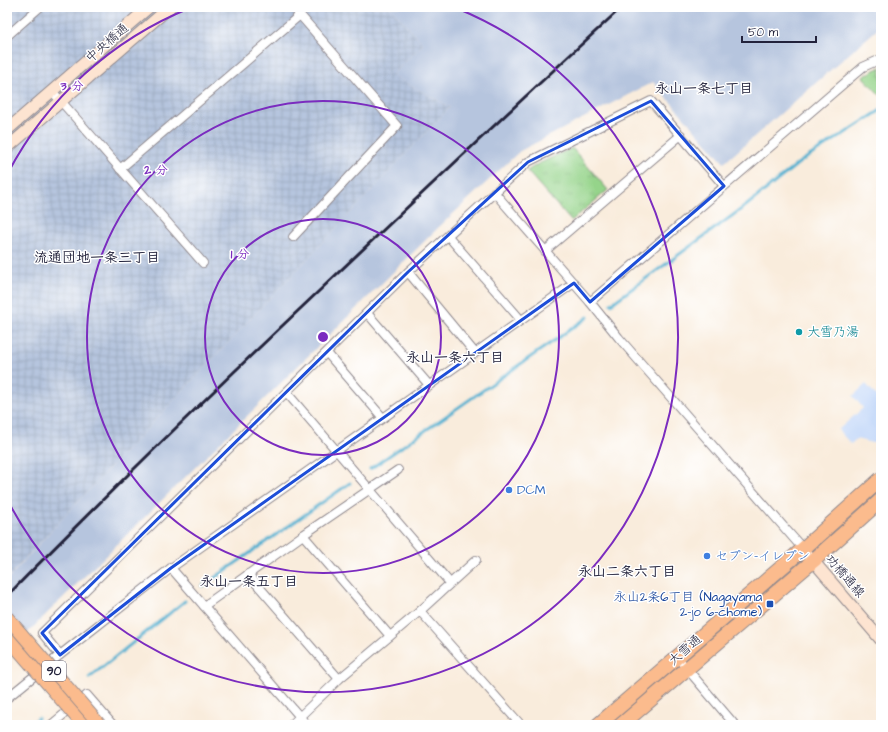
<svg xmlns="http://www.w3.org/2000/svg" width="888" height="732" font-family="'Architects Daughter','Klee One',sans-serif">
  <style>
    .built { fill: #c9dcf9 }
    .industrial { fill: url(#industrial-grid) }
    .railway { fill: #b6c5de }
    .grass { fill: url(#grass-tufts); stroke: #5c7b62 }
    .lines { fill: none; stroke-linecap: round; stroke-linejoin: round }
    .stream { stroke: #52b0d0; stroke-width: 3 }
    .street-casing { stroke: #8e878c; stroke-width: 10 }
    .secondary-casing { stroke: #8e878c; stroke-width: 13 }
    .highway-casing { stroke: #8e878c; stroke-width: 16 }
    .street { stroke: #fff; stroke-width: 8 }
    .secondary { stroke: #fde4d1; stroke-width: 11 }
    .highway { stroke: #fbbb8d; stroke-width: 14 }
    .rail { stroke: #22223b; stroke-width: 3 }
    .primary-bridge-casing { stroke: #8e878c; stroke-width: 14; stroke-linecap: butt }
    .primary-bridge { stroke: #fbbb8d; stroke-width: 12 }
    .marked { fill: none; stroke: #1d4ed8; stroke-width: 3; stroke-linejoin: round }
    .ring { fill: none; stroke: #7b2cbf; stroke-width: 2 }
    .culture-dot { fill: #0f9aa8; stroke: #fff; stroke-width: 1.5 }
    .shop-dot { fill: #3f7fe0; stroke: #fff; stroke-width: 1.5 }
    .transit-dot { fill: #1a4fb4; stroke: #fff; stroke-width: 1.5 }
    .labels { text-anchor: middle; dominant-baseline: central; stroke-width: 3; stroke-linejoin: round; paint-order: stroke }
    .shield { fill: #fff; stroke: #646476; stroke-width: 1 }
    .shield-label { font-size: 12px; font-weight: bold; fill: #22223b }
    .street-label { font-size: 13px; fill: #22223b; stroke: #fff }
    .culture-label { font-size: 13px; fill: #0d838f; stroke: #fff; text-anchor: start }
    .shop-label { font-size: 13px; fill: #366cbe; stroke: #fff; text-anchor: start }
    .transit-label { font-size: 13px; fill: #164399; stroke: #fff; text-anchor: end }
    .neighbourhood-label { font-size: 14px; font-weight: bold; fill: #22223b; stroke: #fff }
    .centre { fill: #7b2cbf; stroke: #fff; stroke-width: 2 }
    .ring-label { font-size: 12px; text-anchor: middle; font-weight: bold; fill: #7b2cbf; stroke: #fff; stroke-width: 3; stroke-linejoin: round; paint-order: stroke }
  </style>
  <defs>
    <pattern id="industrial-grid" width="8" height="8" patternUnits="userSpaceOnUse"><rect width="8" height="8" fill="#b6c5de"/><path d="M0 4h8M4 0v8" fill="none" stroke="#9ca9bf"/></pattern>
    <pattern id="grass-tufts" width="24" height="20" patternUnits="userSpaceOnUse"><rect width="24" height="20" fill="#95d48a"/><path d="M3 7l-1-3M5 7V3M7 7l1-3M15 17l-1-3M17 17v-4M19 17l1-3" fill="none" stroke="#80b678"/></pattern>
  </defs>
  <rect width="100%" height="100%" fill="#fff"/>
  <filter id="ink" filterUnits="userSpaceOnUse"><feTurbulence type="fractalNoise" baseFrequency=".025" numOctaves="2"/><feDisplacementMap in="SourceGraphic" scale="8" xChannelSelector="R" yChannelSelector="G"/><feConvolveMatrix kernelMatrix="1 2 1 2 8 2 1 2 1" color-interpolation-filters="sRGB"/></filter>
  <filter id="wash" filterUnits="userSpaceOnUse"><feTurbulence type="fractalNoise" baseFrequency=".012" numOctaves="4" result="noise"/><feDisplacementMap in="SourceGraphic" scale="16" xChannelSelector="R" yChannelSelector="G"/><feGaussianBlur stdDeviation="0.9" result="paint"/><feColorMatrix in="noise" values="0 0 0 0 0 0 0 0 0 0 0 0 0 0 0 0 0 1.4 0 .05"/><feComposite in="paint" operator="in"/></filter>
  <g filter="url(#wash)">
    <rect width="100%" height="100%" fill="#f9ecdc"/>
    <!-- built -->
    <path class="built" d="M866,384L881,401V443H872L856,439L851,444L838,430L863,408L853,396Z"/>
    <!-- industrial -->
    <path class="industrial" d="M7,7H390L423,44L392,75L450,107L58,523L7,579Z"/>
    <!-- railway -->
    <path class="railway" d="M390,7H881V26L724,163L653,82L520,151L439,227L7,653V580L58,523L450,107L392,75L423,44Z"/>
    <!-- grass -->
    <g class="grass">
      <path d="M881,67V96L863,77L874,70Z"/>
      <path d="M572,148L608,190L571,221L527,171L536,165Z"/>
    </g>
    <g class="lines">
      <!-- stream -->
      <g class="stream">
        <path d="M611,304L747,205L800,162L881,110"/>
        <path d="M370,469L588,317"/>
        <path d="M203,586L350,483"/>
        <path d="M89,678L185,601"/>
        <path d="M30,725L38,718"/>
      </g>
    </g>
  </g>
  <g filter="url(#ink)">
    <g class="lines">
      <!-- street casing -->
      <g class="street-casing">
        <g id="street">
          <path d="M7,36L40,7"/>
          <path d="M52,91L203,263"/>
          <path d="M120,169L300,15"/>
          <path d="M494,192L590,302L619,338L803,549"/>
          <path d="M448,236L521,320"/>
          <path d="M293,237L397,126L293,7"/>
          <path d="M545,251L681,135"/>
          <path d="M408,272L475,353"/>
          <path d="M590,302L863,67L881,59"/>
          <path d="M367,313L429,385"/>
          <path d="M327,353L383,418"/>
          <path d="M287,393L450,583"/>
          <path d="M303,535L390,636"/>
          <path d="M171,568L307,725"/>
          <path d="M248,574L339,679"/>
          <path d="M204,606L303,535L398,470"/>
          <path d="M420,611L521,725"/>
          <path d="M60,655L42,633L408,272L528,162L651,101L724,186"/>
          <path d="M677,657L735,725"/>
          <path d="M7,698L60,655L171,568L574,283"/>
          <path d="M51,725L87,695L113,725"/>
          <path d="M291,725L339,679L420,611L476,560"/>
        </g>
      </g>
      <!-- secondary casing -->
      <g class="secondary-casing">
        <g id="secondary">
          <path d="M7,130L149,7"/>
          <path d="M7,148L170,7"/>
          <path d="M803,549L881,640"/>
        </g>
      </g>
      <!-- highway casing -->
      <g class="highway-casing">
        <g id="highway">
          <path d="M598,725L803,549L881,479"/>
          <path d="M621,725L813,561L881,500"/>
        </g>
      </g>
      <!-- street -->
      <use href="#street" class="street"/>
      <!-- secondary -->
      <use href="#secondary" class="secondary"/>
      <!-- highway -->
      <use href="#highway" class="highway"/>
      <!-- rail -->
      <path class="rail" d="M7,596C109,492 213,391 319,291C419,196 520,101 622,7"/>
      <!-- primary-bridge casing -->
      <g class="primary-bridge-casing">
        <g id="primary-bridge">
          <path d="M7,617L100,725"/>
          <path d="M7,637L83,725"/>
        </g>
      </g>
      <!-- primary-bridge -->
      <use href="#primary-bridge" class="primary-bridge"/>
    </g>
  </g>
  <!-- marked area -->
  <path class="marked" d="M651,101L724,186L590,302L574,283L171,568L60,655L42,633L408,272L528,162Z"/>
  <!-- distance rings -->
  <g class="ring">
    <circle cx="323" cy="337" r="118"/>
    <circle cx="323" cy="337" r="236"/>
    <path d="M8 173A355 355 0 0 1 190 8M456 8A355 355 0 1 1 8 501"/>
  </g>
  <!-- markers -->
  <circle class="culture-dot" cx="799" cy="332" r="4"/>
  <g class="shop-dot">
    <circle cx="509" cy="490" r="4"/>
    <circle cx="707" cy="556" r="4"/>
  </g>
  <rect class="transit-dot" x="766" y="600" width="8" height="8" rx="2"/>
  <g class="labels">
    <!-- shield labels -->
    <rect class="shield" x="42" y="661" width="24" height="20" rx="3"/>
    <g class="shield-label">
      <text x="54" y="671">90</text>
    </g>
    <!-- street labels -->
    <g class="street-label">
      <text transform="translate(107 43) rotate(-41)">中央橋通</text>
      <text transform="translate(845 576) rotate(49)">功橋通線</text>
      <text transform="translate(685 650) rotate(-41)">大雪通</text>
    </g>
    <!-- culture labels -->
    <g class="culture-label">
      <text x="807" y="332">大雪乃湯</text>
    </g>
    <!-- shop labels -->
    <g class="shop-label">
      <text x="517" y="490">DCM</text>
      <text x="715" y="556">セブン-イレブン</text>
    </g>
    <!-- transit labels -->
    <g class="transit-label">
      <text x="762" y="597">永山2条6丁目 (Nagayama<tspan x="762" dy="15">2-jo 6-chome)</tspan></text>
    </g>
    <!-- neighbourhood labels -->
    <g class="neighbourhood-label">
      <text x="704" y="89">永山一条七丁目</text>
      <text x="97" y="258">流通団地一条三丁目</text>
      <text x="455" y="358">永山一条六丁目</text>
      <text x="627" y="572">永山二条六丁目</text>
      <text x="249" y="582">永山一条五丁目</text>
    </g>
  </g>
  <circle cx="323" cy="337" r="6" class="centre"/>
  <g class="ring-label">
    <text x="72" y="90">3 分</text>
    <text x="156" y="174">2 分</text>
    <text x="240" y="258">1 分</text>
  </g>
  <!-- margin -->
  <rect width="888" height="732" fill="none" stroke="#fff" stroke-width="24"/>
  <!-- scale -->
  <path d="M742 36v6h74v-6" fill="none" stroke="#22223b" stroke-width="2"/>
  <text x="748" y="36" font-size="12" fill="#22223b" stroke="#ffffff" stroke-width="3" paint-order="stroke">50 m</text>
</svg>
